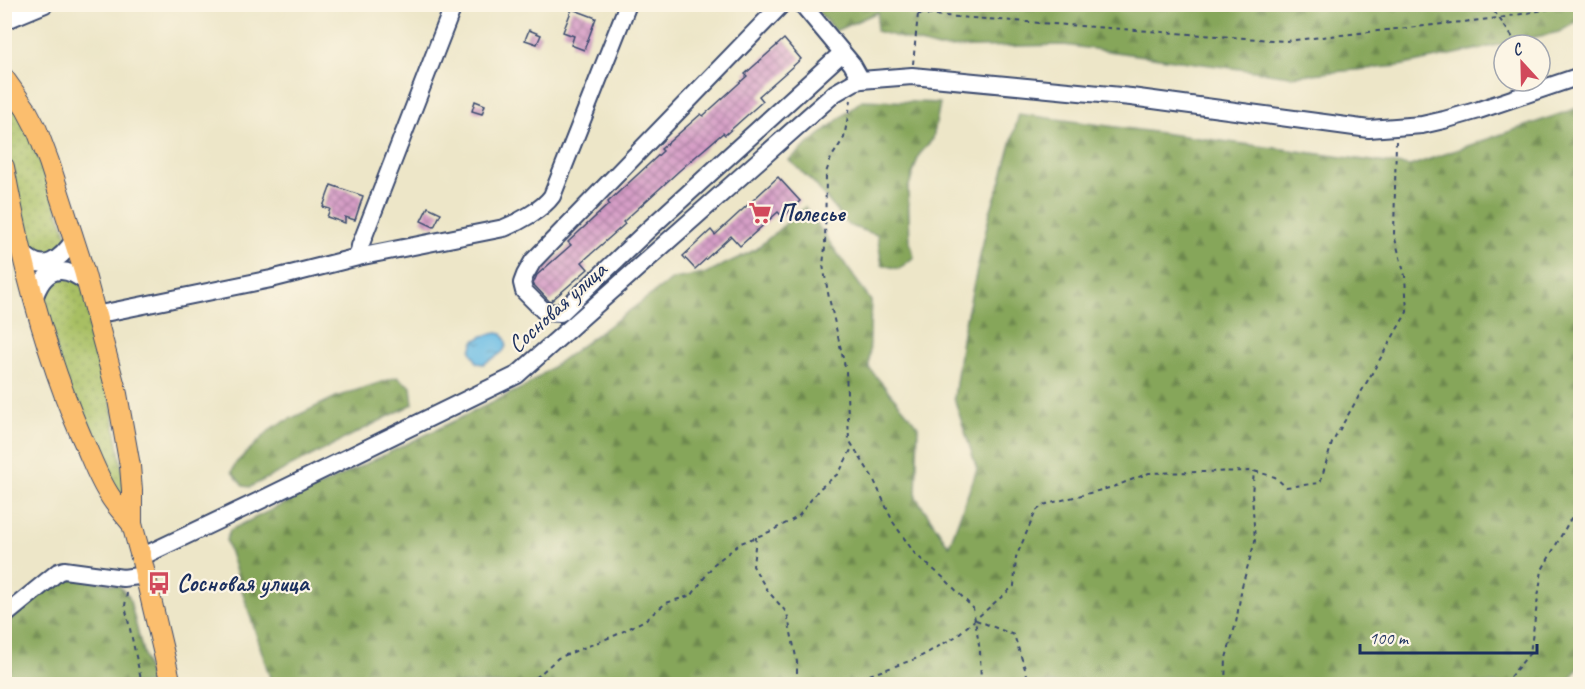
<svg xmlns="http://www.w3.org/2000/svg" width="1585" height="689" font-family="Caveat,sans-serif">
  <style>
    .grass { fill: url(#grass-dots); stroke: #627761; stroke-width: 1.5 }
    .forest { fill: url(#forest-firs); stroke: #506a5c; stroke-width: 1.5 }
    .water { fill: url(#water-ripples); stroke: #4276a2; stroke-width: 1.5 }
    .building { fill: url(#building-cross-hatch) }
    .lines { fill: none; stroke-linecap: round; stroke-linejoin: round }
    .minor-casing { stroke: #3a4a6e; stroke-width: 20 }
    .major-casing { stroke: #3a4a6e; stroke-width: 22 }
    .path { stroke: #3a4a6e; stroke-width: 2; stroke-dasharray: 4.5 4.5; stroke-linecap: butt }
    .minor { stroke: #fff; stroke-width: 16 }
    .major { stroke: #fbbe6e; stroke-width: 20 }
    .labels { text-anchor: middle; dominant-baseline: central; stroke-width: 4.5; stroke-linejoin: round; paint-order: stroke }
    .poi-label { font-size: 24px; font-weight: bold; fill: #1b2f5e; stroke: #fcf5e5; text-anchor: start }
    .street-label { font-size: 24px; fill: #1b2f5e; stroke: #fcf5e5 }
  </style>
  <defs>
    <pattern id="grass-dots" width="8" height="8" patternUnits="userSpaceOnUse" patternTransform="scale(1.5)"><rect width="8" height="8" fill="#a8bf64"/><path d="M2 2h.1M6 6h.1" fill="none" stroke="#889c56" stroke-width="1.8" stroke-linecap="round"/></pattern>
    <pattern id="forest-firs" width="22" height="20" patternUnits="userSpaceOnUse" patternTransform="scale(1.5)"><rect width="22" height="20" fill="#86a65a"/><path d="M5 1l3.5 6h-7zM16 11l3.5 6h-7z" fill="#6d884e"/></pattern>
    <pattern id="water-ripples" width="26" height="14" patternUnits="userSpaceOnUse" patternTransform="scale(1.5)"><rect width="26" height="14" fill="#69bce5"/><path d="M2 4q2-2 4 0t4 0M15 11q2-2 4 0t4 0" fill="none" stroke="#5699bd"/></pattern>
    <pattern id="building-cross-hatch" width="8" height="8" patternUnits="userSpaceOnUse" patternTransform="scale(1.5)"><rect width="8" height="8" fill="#d69ec6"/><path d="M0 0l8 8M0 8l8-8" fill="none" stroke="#ad81a4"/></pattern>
  </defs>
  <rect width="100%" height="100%" fill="#fcf5e5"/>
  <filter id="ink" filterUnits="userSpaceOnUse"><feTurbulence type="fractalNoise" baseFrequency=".0167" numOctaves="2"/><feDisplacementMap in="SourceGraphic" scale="12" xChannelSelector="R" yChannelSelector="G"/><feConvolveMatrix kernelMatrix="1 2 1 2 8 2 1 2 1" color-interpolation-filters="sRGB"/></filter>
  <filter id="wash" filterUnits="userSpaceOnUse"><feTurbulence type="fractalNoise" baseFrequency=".008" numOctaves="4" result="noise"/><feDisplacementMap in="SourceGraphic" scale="24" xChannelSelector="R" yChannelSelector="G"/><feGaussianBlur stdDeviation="1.35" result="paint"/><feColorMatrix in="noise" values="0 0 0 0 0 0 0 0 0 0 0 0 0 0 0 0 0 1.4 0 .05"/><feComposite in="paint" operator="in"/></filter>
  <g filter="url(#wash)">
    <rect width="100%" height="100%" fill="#ede6c8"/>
    <!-- grass -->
    <g class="grass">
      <path d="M4,84L20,106L69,241L52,258L27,253L5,145Z"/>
      <path d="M53,275L81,282L103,353L130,518L70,405L41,288Z"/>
    </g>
    <!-- forest -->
    <g class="forest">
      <path d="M815,4H1580V20L1559,32L1399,66L1290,76L1064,45L938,48L876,31L878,12L835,31L814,7Z"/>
      <path d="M862,100L940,103L933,139L919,155L908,189L910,242L914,257L899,269L882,265L877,235L848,225L815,184L789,160Z"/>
      <path d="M1580,107V666L1566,684H272L226,540L230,530L526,386L673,279L704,274L755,250L805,207L871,301L869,368L918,426L916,497L949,546L977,469L954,398L963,332L990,212L1001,180L1019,114L1410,166Z"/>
      <path d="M397,377L411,387L413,404L250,487L243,486L232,472L236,463L273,427L336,397Z"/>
      <path d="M69,575L119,586L129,597L151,684H5V633L10,620L53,582Z"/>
    </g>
    <!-- water -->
    <path class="water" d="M496,333L502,334C515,350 495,357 483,364L477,363L471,351L474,341L483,336Z"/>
    <g id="blocks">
      <!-- building -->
      <g class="building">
        <path d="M572,9L596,18L584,50L571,45L574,36L563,32Z"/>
        <path d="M529,30L541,35L537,44L525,40Z"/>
        <path d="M784,39L801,59L759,96L763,101L725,135L723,133L680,170L623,222L625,224L582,262L588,269L550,302L533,284L537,275L571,245L568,242L609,204L608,202L663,151L661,149L701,114L703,116L747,76L745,74Z"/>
        <path d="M475,101L485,105L482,114L472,111Z"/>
        <path d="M778,177L800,201L783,217L778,212L740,246L731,236L695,269L683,256L711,230L715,235Z"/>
        <path d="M331,185L363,196L355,220L345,217V223L327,217L330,209L323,207Z"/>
        <path d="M428,207L441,213L434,227L421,221Z"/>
      </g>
    </g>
  </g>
  <g filter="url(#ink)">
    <use href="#blocks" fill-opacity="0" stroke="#3a4a6e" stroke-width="1.5"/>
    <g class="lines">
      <!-- minor casing -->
      <g class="minor-casing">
        <g id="minor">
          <path d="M782,4L533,261L525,275L522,283L524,291L545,312L560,313L563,311L648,230L842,53"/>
          <path d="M802,4L852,64L861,80"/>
          <path d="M4,21L45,4"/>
          <path d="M23,253C43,275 61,259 74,240"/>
          <path d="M358,257L360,246L454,4"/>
          <path d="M34,299C44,268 62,263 87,283"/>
          <path d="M95,315L271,279L358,257L504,228C519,222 543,209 552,196L628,4"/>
          <path d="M141,557L261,500L517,375L835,93L854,82L861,80L912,76L1131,97L1369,129L1422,125L1444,120L1479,110L1580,76"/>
          <path d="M4,616L58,572L64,570L123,578L146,575"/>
        </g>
      </g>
      <!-- major casing -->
      <g class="major-casing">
        <g id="major">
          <path d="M4,78L26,109L37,130L49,162L84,271L117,394L130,466L132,490V524L141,557L171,684"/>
          <path d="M4,167C21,259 44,352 82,438C91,457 98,478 110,496C116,506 125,515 132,524"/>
        </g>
      </g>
      <!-- path -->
      <g class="path">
        <path d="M1489,4L1518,45"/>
        <path d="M918,14L1285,41L1499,18L1577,4"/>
        <path d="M913,64L918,14L924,4"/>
        <path d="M851,100L844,138L831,158L826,173L825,247L823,265L829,298L846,371L849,440L873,478L893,522L915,554L945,579L973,608L980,651L981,684"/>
        <path d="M756,537L753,566L767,590L787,613L797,662V684"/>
        <path d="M127,593L125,606L142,684"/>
        <path d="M976,620L1014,635L1030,684"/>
        <path d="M529,684L558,658L616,635L645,620L666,603L692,595L714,564L741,543L769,532L798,517L819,489L839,473L853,446"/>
        <path d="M844,684L918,658L955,637L1014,586L1016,557L1036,511L1043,505L1113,487L1149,473L1254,471L1275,477L1286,487L1320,483L1332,443L1407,312L1405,276L1394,235L1396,141"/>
        <path d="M1225,684L1226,658L1236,623L1242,586L1255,541L1252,494L1254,471"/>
        <path d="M1504,684L1530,653L1542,570L1580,502"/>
      </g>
      <!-- minor -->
      <use href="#minor" class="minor"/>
      <!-- major -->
      <use href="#major" class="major"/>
    </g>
  </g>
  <!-- icons -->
  <defs>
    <g id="supermarket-bare" transform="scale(1.8)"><path d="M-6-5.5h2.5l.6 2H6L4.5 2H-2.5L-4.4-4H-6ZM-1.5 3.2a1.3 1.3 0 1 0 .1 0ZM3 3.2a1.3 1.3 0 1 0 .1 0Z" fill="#d1495b" stroke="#fcf5e5" stroke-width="2.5" paint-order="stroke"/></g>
    <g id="bus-bare" transform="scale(1.8)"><path d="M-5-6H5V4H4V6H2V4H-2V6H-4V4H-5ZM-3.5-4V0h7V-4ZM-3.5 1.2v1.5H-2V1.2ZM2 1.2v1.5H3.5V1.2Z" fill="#d1495b" stroke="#fcf5e5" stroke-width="2.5" paint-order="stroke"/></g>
  </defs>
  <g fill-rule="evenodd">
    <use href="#supermarket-bare" x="760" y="213"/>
    <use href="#bus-bare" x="159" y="583"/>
  </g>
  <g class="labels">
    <!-- poi labels -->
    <g class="poi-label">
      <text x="778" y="213">Полесье</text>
      <text x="177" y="583">Сосновая улица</text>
    </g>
    <!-- street labels -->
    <g class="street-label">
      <text transform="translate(557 307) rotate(-42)">Сосновая улица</text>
    </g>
  </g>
  <!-- margin -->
  <rect width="1585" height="689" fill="none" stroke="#fcf5e5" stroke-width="24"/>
  <!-- north arrow -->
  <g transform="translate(1522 63) rotate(338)"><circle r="28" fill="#fcf5e5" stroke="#a2a6af" stroke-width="1.5"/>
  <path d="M0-4.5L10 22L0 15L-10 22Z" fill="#d1495b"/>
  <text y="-9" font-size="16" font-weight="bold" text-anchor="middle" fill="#1b2f5e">С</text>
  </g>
  <!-- scale -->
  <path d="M1360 644v9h177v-9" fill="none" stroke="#1b2f5e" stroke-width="3"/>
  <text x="1369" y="644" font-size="18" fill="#1b2f5e" stroke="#fcf5e5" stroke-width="4.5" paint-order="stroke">100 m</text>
</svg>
